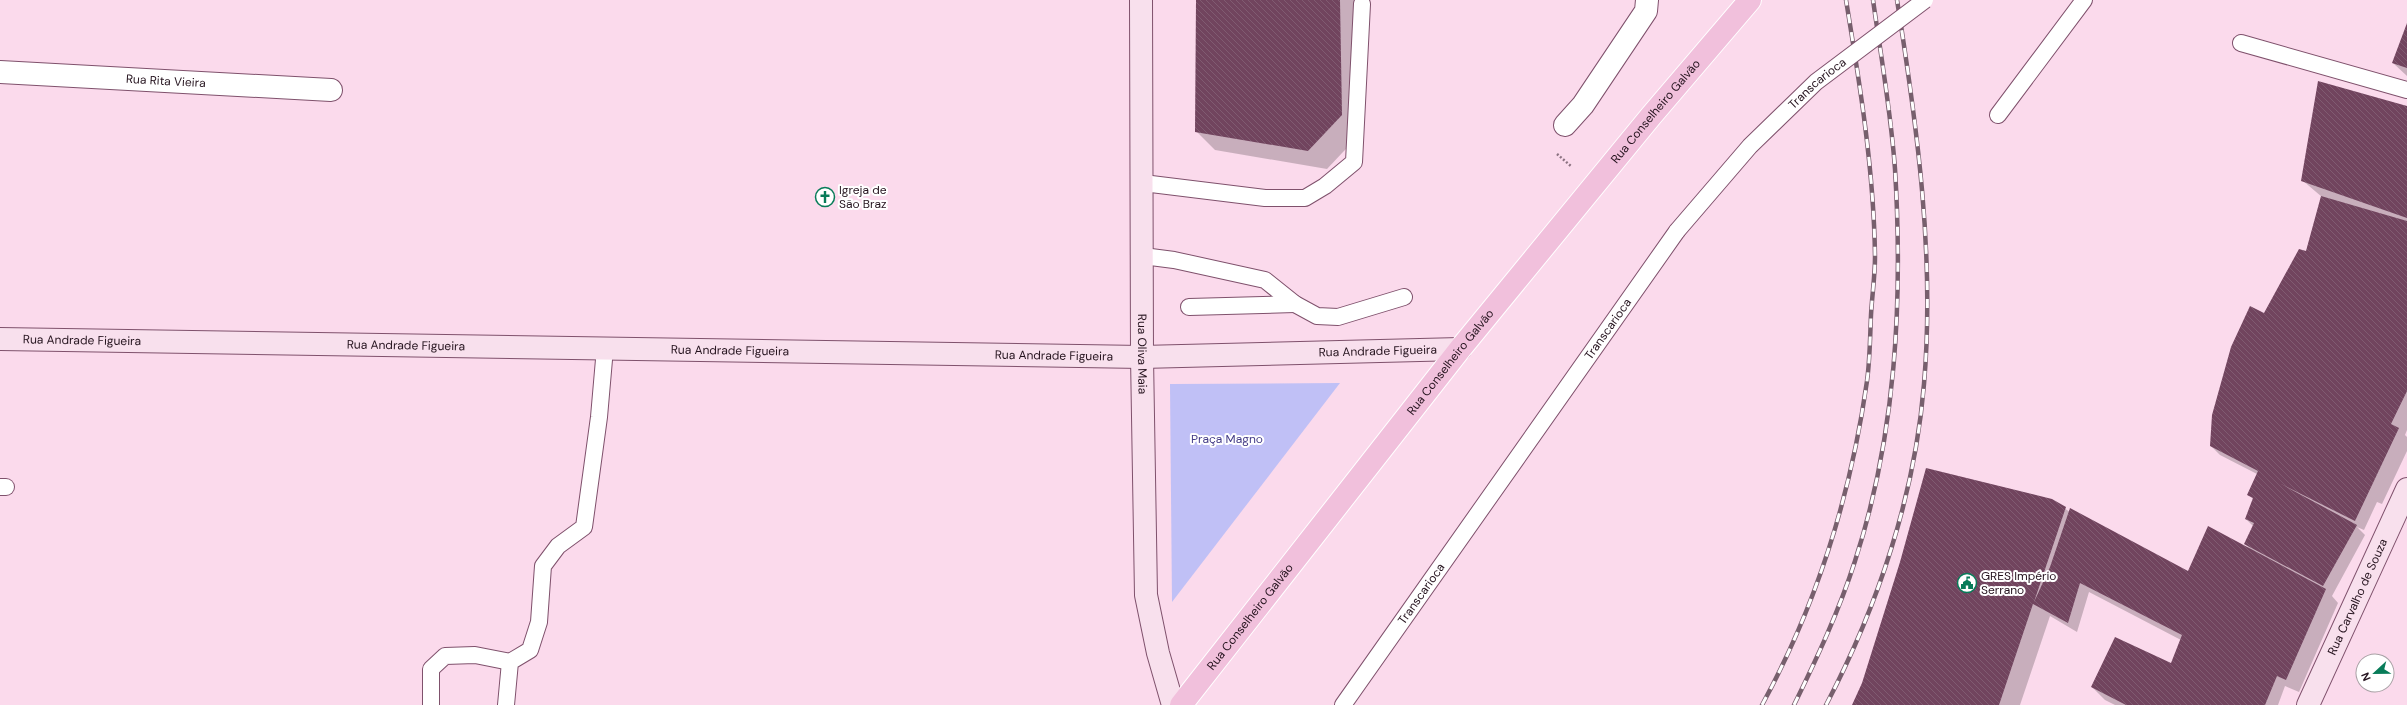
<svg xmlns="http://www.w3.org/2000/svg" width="2407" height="705" font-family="'DM Sans',sans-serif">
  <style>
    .park { fill: #c0c0f6 }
    .shadow { fill: #0003 }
    .building { fill: url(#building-back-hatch) }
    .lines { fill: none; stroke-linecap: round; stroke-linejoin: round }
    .lane-casing { stroke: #7f516c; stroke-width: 18 }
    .street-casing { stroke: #7f516c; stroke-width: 24 }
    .secondary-casing { stroke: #7f516c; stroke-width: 24 }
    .primary-casing { stroke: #fff; stroke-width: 24 }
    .path { stroke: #8b7281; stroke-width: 2.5; stroke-dasharray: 2 2; stroke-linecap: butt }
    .lane { stroke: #fff; stroke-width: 16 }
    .street { stroke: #fff; stroke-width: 22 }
    .secondary { stroke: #f8e0ed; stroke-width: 22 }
    .primary { stroke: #f1c0dc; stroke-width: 22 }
    .rail-casing { stroke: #775f6d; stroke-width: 4.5 }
    .rail { stroke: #fff; stroke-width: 3; stroke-dasharray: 9; stroke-linecap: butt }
    .lane-bridge-casing { stroke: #7f516c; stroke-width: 18; stroke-linecap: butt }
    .lane-bridge { stroke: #fff; stroke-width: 16 }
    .labels { text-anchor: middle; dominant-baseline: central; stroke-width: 4; stroke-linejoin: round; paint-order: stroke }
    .street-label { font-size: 12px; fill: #25131e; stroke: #fff }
    .poi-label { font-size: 12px; fill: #25131e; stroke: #fff; text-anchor: start }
    .park-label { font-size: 12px; fill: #443c87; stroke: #fff }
  </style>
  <defs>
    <pattern id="building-back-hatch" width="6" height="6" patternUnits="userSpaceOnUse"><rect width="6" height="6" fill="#71445e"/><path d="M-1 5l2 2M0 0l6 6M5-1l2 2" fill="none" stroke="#805b71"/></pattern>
  </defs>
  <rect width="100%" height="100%" fill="#fbdaec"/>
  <!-- park -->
  <path class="park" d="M1340,383L1172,602L1170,384Z"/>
  <!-- shadow -->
  <g class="shadow">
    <path d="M1197,0H1358L1360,134L1327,169L1215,150L1196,131Z"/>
    <path d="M2407,25V76L2393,63Z"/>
    <path d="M2407,107V430L2405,435L2407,437V451L2382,504L2377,502L2364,530L2357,527L2365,535L2332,596L2338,603L2299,692L2285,686L2278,705H2115L2105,700L2092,687L2175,666L2181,640L2089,592L2077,632L2050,616L2020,705H1853L2052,500L2070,512L2188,572L2250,549L2245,544L2253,526L2246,519L2254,500L2248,494L2257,474L2220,455L2211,446L2264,314L2306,252L2322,197L2302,180Z"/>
  </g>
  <!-- building -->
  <g class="building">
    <path d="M1196,0H1340L1342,115L1308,151L1195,132Z"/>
    <path d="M2407,23V68L2392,63Z"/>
    <path d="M2318,81L2407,106V218L2301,181Z"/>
    <path d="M2321,196L2407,221V391L2391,424L2399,428L2355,521L2279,483L2357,525L2323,586L2244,544L2254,523L2245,519L2253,498L2247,495L2258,471L2210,446L2212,415L2231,347L2250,306L2264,313L2299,249L2306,251Z"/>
    <path d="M1926,468L2052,499L2066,507L2034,602L2050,567L2070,508L2188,571L2208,526L2326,589L2286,680L2277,676L2265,705H2126L2091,687L2115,637L2171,663L2182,635L2080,583L2068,623L2033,604L1999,705H1852L1862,683L1900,562Z"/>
  </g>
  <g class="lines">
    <!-- lane casing -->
    <g class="lane-casing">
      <g id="lane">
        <path d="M2241,43L2407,90"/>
        <path d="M1998,115L2084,0"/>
        <path d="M1143,183L1265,198H1305L1325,186L1354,162L1362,4"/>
        <path d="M1143,256L1174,260L1265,280L1295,304L1317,316L1338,317L1404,297"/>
        <path d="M1189,307L1295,304"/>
        <path d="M0,487H6"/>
        <path d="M431,705V669L445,656L475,655L510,662"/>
        <path d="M506,705L510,662L530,650L539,622L543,566L558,546L584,527L599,417L605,348"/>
        <path id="s1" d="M1343,705L1677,231"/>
      </g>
    </g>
    <!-- street casing -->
    <g class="street-casing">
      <g id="street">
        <path id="s2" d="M0,72L331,90"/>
        <path d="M1565,125L1583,105L1646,11L1647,0"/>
      </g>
    </g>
    <!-- secondary casing -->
    <g class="secondary-casing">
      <g id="secondary">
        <path id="s3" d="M1141,0L1142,357L1146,595L1158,653L1173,705"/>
        <path id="s4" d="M0,339L1142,357L1460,349"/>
        <path id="s5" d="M2308,705L2407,489"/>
      </g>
    </g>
    <!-- primary casing -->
    <g class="primary-casing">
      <g id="primary">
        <path id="s6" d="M1181,705L1460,349L1651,116L1750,0"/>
      </g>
    </g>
    <!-- path -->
    <path class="path" d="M1557,154L1572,167"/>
    <!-- lane -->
    <use href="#lane" class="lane"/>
    <!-- street -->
    <use href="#street" class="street"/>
    <!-- secondary -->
    <use href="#secondary" class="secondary"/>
    <!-- primary -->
    <use href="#primary" class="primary"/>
    <!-- rail casing -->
    <g class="rail-casing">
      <g id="rail">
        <path d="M1762,705C1817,604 1851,494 1867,381C1870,359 1870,337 1871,315C1872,296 1875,276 1875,257C1874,171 1860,85 1846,0"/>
        <path d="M1794,705C1817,658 1839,611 1855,561C1896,435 1903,301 1895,169C1891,113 1881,56 1873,0"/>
        <path d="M1826,705C1878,606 1915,495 1924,384C1935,256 1917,126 1897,0"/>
      </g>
    </g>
    <!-- rail -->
    <use href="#rail" class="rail"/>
    <!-- lane-bridge casing -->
    <g class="lane-bridge-casing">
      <g id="lane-bridge">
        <path id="s7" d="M1677,231L1750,146L1816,82L1925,0"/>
      </g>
    </g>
    <!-- lane-bridge -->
    <use href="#lane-bridge" class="lane-bridge"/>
  </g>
  <!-- icons -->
  <defs>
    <g id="church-ring" transform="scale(1)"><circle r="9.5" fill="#fff" stroke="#087c59" stroke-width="1.5"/><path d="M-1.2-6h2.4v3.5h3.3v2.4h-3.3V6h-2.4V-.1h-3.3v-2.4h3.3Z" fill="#087c59"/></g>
    <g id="civic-ring" transform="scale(1)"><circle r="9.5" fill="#fff" stroke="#087c59" stroke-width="1.5"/><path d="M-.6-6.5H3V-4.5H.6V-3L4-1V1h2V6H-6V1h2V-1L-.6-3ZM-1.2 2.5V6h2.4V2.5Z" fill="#087c59"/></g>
  </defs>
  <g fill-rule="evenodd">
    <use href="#church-ring" x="825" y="197"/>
    <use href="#civic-ring" x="1967" y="583"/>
  </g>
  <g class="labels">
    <!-- street labels -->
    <g class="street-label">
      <text stroke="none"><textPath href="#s2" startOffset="166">Rua Rita Vieira</textPath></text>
      <text stroke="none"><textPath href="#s7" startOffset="204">Transcarioca</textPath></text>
      <text stroke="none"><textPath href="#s6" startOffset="760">Rua Conselheiro Galvão</textPath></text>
      <text stroke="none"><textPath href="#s1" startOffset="460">Transcarioca</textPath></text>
      <text stroke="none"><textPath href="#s4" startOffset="82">Rua Andrade Figueira</textPath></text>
      <text stroke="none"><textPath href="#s4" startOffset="406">Rua Andrade Figueira</textPath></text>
      <text stroke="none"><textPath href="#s4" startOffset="730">Rua Andrade Figueira</textPath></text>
      <text stroke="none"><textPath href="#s4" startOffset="1378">Rua Andrade Figueira</textPath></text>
      <text stroke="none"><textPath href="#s3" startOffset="354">Rua Oliva Maia</textPath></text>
      <text stroke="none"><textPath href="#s4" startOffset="1054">Rua Andrade Figueira</textPath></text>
      <text stroke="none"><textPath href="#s6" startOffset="436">Rua Conselheiro Galvão</textPath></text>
      <text stroke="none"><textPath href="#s1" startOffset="136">Transcarioca</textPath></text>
      <text stroke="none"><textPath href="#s5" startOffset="119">Rua Carvalho de Souza</textPath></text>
      <text stroke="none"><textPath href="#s6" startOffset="112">Rua Conselheiro Galvão</textPath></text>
    </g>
    <!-- poi labels -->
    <g class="poi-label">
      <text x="839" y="190">Igreja de<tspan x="839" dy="14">São Braz</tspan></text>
      <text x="1981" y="576">GRES Império<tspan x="1981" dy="14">Serrano</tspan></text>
    </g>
    <!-- park labels -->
    <g class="park-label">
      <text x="1227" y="439">Praça Magno</text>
    </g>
  </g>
  <!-- north arrow -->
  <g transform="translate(2375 673) rotate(248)"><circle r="19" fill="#ffffff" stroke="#a8a1a5"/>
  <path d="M0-3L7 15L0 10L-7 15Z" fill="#087c59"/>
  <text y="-6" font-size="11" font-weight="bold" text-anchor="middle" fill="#25131e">N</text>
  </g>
</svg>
